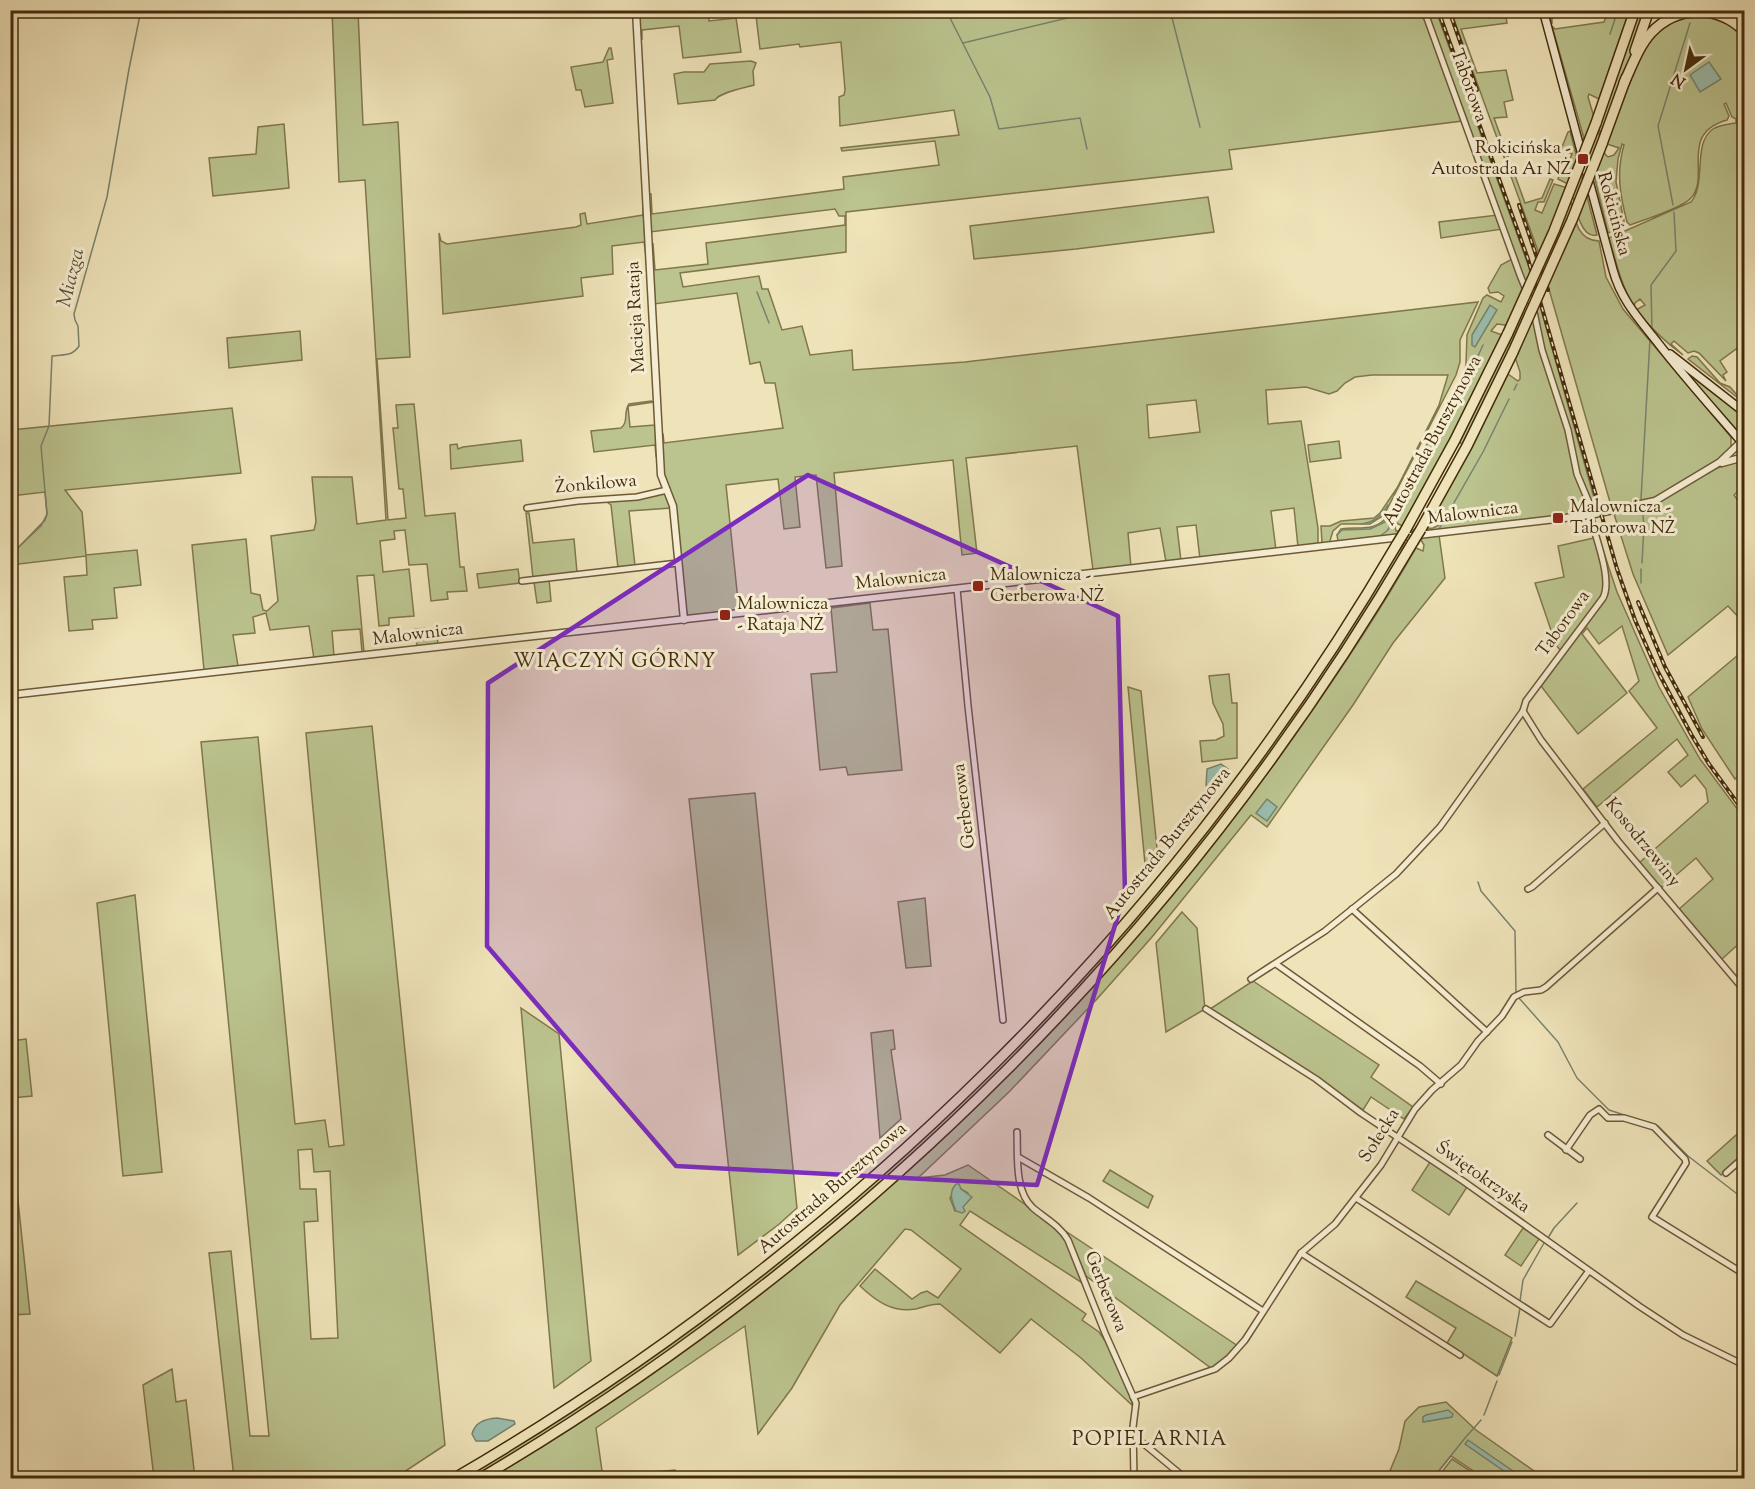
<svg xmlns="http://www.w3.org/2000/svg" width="1755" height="1489" font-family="'Sorts Mill Goudy',serif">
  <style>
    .green { fill: #bbc38e; stroke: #80774d; stroke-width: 1.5; fill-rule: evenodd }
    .water { fill: #9abeae; stroke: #78836d; stroke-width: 1.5 }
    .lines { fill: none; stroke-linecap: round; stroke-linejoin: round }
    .stream { stroke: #78836d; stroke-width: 1.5 }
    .minor-casing { stroke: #6f5937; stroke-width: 8 }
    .tertiary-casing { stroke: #6f5937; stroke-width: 9 }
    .secondary-casing { stroke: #442b0c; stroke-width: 10 }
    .motorway-casing { stroke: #442b0c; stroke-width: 12 }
    .minor { stroke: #f5edd2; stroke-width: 5 }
    .tertiary { stroke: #f5edd2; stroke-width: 6 }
    .secondary { stroke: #f5edd2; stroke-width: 7 }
    .motorway { stroke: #efe3b9; stroke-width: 9 }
    .rail-casing { stroke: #442b0c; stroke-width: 4 }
    .rail { stroke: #f5edd2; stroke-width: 1.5; stroke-dasharray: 4.5; stroke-linecap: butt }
    .motorway-bridge-casing { stroke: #442b0c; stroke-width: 12; stroke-linecap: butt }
    .motorway-bridge { stroke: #efe3b9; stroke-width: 9 }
    .marked { fill: #7b2cbf; fill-opacity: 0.2; stroke: #7b2cbf; stroke-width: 4.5; stroke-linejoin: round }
    .poi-dot { fill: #8f2418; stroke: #f5edd2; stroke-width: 2 }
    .labels { text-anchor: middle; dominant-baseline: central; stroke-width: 6; stroke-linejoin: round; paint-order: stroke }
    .street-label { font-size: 18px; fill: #442b0c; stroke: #f5edd2 }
    .poi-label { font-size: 18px; fill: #442b0c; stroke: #f5edd2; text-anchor: start }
    .water-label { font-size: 20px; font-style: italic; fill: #5a5034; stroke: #f5edd2 }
    .neighbourhood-label { font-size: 20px; letter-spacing: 1.5px; fill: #442b0c; stroke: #f5edd2 }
  </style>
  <rect width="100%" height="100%" fill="#efe3b9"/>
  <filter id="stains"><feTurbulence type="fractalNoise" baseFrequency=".00333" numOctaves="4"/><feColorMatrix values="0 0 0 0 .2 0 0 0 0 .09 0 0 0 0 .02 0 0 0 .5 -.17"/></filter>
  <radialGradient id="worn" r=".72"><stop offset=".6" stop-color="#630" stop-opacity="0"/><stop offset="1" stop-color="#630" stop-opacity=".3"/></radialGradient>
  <!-- green -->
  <g class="green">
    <path d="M799,10L1422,11L1462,121L1229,150L1232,169L846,212V252L680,273L683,287L759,276L762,289H768L782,330L802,326L810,355L852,350L853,370L965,362L1478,302L1460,340V362L1456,375L1384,515L1370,524H1341L1333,531L1329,544L1322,543L1321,526H1330L1341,521L1374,518L1380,513L1397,488L1439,405L1448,375H1372L1355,377L1345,383L1337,391L1329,394L1306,387L1266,390L1268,424L1301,421L1318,528V545L1298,547L1294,508L1271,511L1276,550L1200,559L1196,525L1177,527L1181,561L1166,562L1160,528L1128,533L1131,567L1093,570L1077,446L966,458L977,553L962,555L953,460L834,473L842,566L826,568L816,475L795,477L800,527L784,529L778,479L726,485L739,610L688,616L685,607L676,515L663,475L660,434H663L664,443L783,428L775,383H765L760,362L750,364L737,293L654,304L650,246L653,244L655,270L708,264L706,243L845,225V216H839L835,209L650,232L648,194H651L652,214L844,189L843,177L939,165L935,141L842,151L841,148L959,135L954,110L840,126L839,97L844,95L845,90L841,42L800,47L799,44L760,49L756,16ZM1196,400L1200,432L1149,438L1147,405Z"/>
    <path d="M1549,10L1629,11L1599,99L1589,94L1588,97L1605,154L1608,157L1614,155L1619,148L1607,144L1639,58L1647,43L1664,25L1692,14L1723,19L1744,35V343L1720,361L1727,372L1723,375L1726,381L1699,353L1694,351L1688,353L1674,341L1671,344L1683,355C1665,342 1650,327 1636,310L1645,305L1640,299L1635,303L1634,307C1621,285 1616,262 1609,238L1691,202C1707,183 1692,143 1713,129C1719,125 1729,124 1736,123V119L1732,117L1726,103L1724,104L1729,116L1727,120C1678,134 1711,176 1691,198C1682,208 1644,220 1630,225L1627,222C1620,195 1616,172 1624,145L1622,144L1618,159L1616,182L1625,226L1608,233L1591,163L1552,26L1555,29L1604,22L1608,11L1552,18V24Z"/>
    <path d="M332,11H358L363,125L398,122L410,357L377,359L388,520L406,518L403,489H399L393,428H398L396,405L414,404L425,516L455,513L460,567H464L467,591L447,592L448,599L431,601L427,564L409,565L405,530L394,531L395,539L380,541L383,572L409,569L414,616L389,618V625L379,626L374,575L357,576L364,652H362L360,629L332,631L334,656L314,659L309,626L270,630L266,613L253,617L255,633L233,635L238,666L204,670L192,545L246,539L251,593L260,595L263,610L267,611L278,601L271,536L314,530L316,522L312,477H352L357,524L386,520L365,180L339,182Z"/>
    <path d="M638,11H708L709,21L736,18L741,52L683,58L679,26L642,30V39L639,38Z"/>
    <path d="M1426,11H1436L1530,270L1598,512H1592L1581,481L1519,266Z"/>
    <path d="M1451,11H1505L1507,23L1461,29L1477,73L1506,70L1513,100L1504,102L1507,117L1494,118L1525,203L1542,198L1550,179L1553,180L1544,202H1538L1535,210L1542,213L1554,184L1568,188C1575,209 1572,240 1599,241L1606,277L1623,309L1731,437V447L1724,456L1651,500L1612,509L1538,251Z"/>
    <path d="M1638,11H1646L1604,131H1601L1600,133L1598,126Z"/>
    <path d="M609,48H611L613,59L607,60L613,103L585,107L581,90H576L571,67L603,62Z"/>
    <path d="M751,61L756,63L753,71L754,85C744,88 720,92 715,100L678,104L674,74L684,72H704L710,64Z"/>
    <path d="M284,124L289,188L213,196L209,158L256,154L258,127Z"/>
    <path d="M1570,131L1597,235C1579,240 1574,199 1570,185L1558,179L1562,164L1569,161L1572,154L1565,150L1563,153L1560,152L1568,132Z"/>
    <path d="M1208,197L1214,232L1076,249L974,259L970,226Z"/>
    <path d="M643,207L646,255L644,242L612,246L613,274L581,278L583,296L443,314L439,233L441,241L447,244L576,227L581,225L580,214L585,213L587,224L643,215Z"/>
    <path d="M1498,215L1503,229L1441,238L1439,222Z"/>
    <path d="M1512,259L1530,305L1589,513L1338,541L1337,535L1341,529C1360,526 1374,533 1388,516L1464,376L1466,364L1467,335L1483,298L1487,295L1501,302L1504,296L1498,292L1490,293L1488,288L1501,265ZM1497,324L1505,325L1510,341L1508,345L1506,344L1457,441L1464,445L1510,354L1511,345L1520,372V379L1518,381L1508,374L1432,519L1439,525L1433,528L1396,531L1394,523L1395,522L1402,526L1454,433L1502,335L1491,331Z"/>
    <path d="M300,331L302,360L229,368L227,338Z"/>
    <path d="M1692,356L1697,357L1720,383L1730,387L1738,396L1740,395L1744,400V405L1738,398L1688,359Z"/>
    <path d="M1685,371L1744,416V424L1737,431Z"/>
    <path d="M651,401L656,404L654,413V402L628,406L630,427L655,425L656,417L658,452L656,455L655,445L594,452L591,431L621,428C629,422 623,412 629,404Z"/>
    <path d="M232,408L241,473L65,490L82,512L86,555L137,550L141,585L114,588L117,618L92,620L93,629L69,631L64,577L87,575L86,556L11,565V555L45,520L47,514L45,492L11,496V430Z"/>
    <path d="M521,440L523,461L451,469L450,445L457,444L458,449L463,447Z"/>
    <path d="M1339,441L1341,458L1310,462L1308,445Z"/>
    <path d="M1743,459L1744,461V485L1734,495L1744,509V523L1739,529L1744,536V623L1728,606L1668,655L1633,574L1614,514L1651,505L1717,468Z"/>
    <path d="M663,493L667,495L671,508L629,511L635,566L618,568L611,505L604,500Z"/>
    <path d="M526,513H529L533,543L574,539L577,572L533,578Z"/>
    <path d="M1439,535L1445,578L1393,643L1353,705L1267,827L1251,815L1152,937L1097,999L1009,1092L918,1178L945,1175L968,1165L1042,1216L1063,1235L1084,1284L970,1211L960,1225L1086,1314L1082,1320L1099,1332L1108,1345L1132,1401V1405L1081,1358L1031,1319L1000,1353L940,1304C931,1304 924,1307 916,1309C892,1313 876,1301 860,1286L875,1269L912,1299L921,1293L927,1291L938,1298L961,1269L911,1230L905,1229L840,1305L792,1388L758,1434L745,1326L596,1428L603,1478H490C806,1291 1081,1038 1293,738C1337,676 1379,613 1416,548L1423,551L1424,545L1421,540L1423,537ZM961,1189L968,1193L963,1207L955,1211L950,1198L953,1193Z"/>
    <path d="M1594,538L1605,580L1602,596L1562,650H1560L1556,645L1535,583L1564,577L1558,546Z"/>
    <path d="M1599,538L1617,592L1659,687L1700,759L1744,818V939L1721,960L1678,910L1713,879L1696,858L1661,888L1639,863L1708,802L1706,789L1695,775L1681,787L1668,772L1688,755L1677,739L1597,807L1583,789L1657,728L1629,691L1639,681L1622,626L1599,644L1587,628L1582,634L1627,693L1578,734L1541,686L1607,596C1613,579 1603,554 1599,538Z"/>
    <path d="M1404,543H1407L1402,550L1405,552L1298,718L1170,887L1052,1020L883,1184L692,1337L505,1462L476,1478H461C669,1356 861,1208 1029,1034C1085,976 1139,916 1188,853C1214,819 1237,783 1261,748C1306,681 1352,615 1398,549L1400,550Z"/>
    <path d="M518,569L520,583L479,588L477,574Z"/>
    <path d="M549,579L551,601L537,603L534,582Z"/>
    <path d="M870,603L873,630L888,629L902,770L848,775L846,767L820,770L811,674L837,672L831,608Z"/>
    <path d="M433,628L434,631H437L438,645L417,647L415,629Z"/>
    <path d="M1744,650V771L1735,779L1702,729L1688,697Z"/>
    <path d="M1229,674L1232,703H1237V758L1202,762L1200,741L1216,740L1224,736L1223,724L1213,703L1209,676Z"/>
    <path d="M1128,687L1141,691L1158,858L1146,874Z"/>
    <path d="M372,726L445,1445L395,1478H234L209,1253L231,1251L250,1436H269L201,742L258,737L295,1124L325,1120L329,1147L344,1145L306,733ZM312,1149L314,1172L330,1171L338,1338L311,1339L304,1222L318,1221L316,1189H300L298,1150Z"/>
    <path d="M755,793L797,1208L778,1225L738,1255L689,799Z"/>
    <path d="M135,895L162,1172L123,1176L97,903Z"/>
    <path d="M925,898L931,966L906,968L898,902Z"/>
    <path d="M1182,912L1197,928L1205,1009L1166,1032L1156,943Z"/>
    <path d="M1253,981L1379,1065L1371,1077L1413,1107L1404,1119L1371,1097L1363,1110L1315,1076L1210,1009Z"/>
    <path d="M521,1008L559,1034L591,1361L554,1388Z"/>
    <path d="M893,1030L895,1049L891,1050L901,1119L880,1138L871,1033Z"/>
    <path d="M26,1039L32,1096L11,1098V1041Z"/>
    <path d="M1744,1128V1155L1721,1175L1707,1161Z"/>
    <path d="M1430,1162L1467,1187L1449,1215L1412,1190Z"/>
    <path d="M1110,1170L1153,1196L1148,1208L1103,1181Z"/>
    <path d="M11,1182H16L30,1314L11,1315Z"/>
    <path d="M1523,1228L1539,1239L1521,1266L1505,1255Z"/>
    <path d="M1067,1232L1238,1346L1222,1362L1211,1368L1086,1276Z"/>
    <path d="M1416,1281L1512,1338L1497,1376L1447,1343L1456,1328L1406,1297Z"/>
    <path d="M172,1369L176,1402L186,1400L195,1478H154L143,1385Z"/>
    <path d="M1446,1402L1476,1430L1544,1478H1484L1451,1456L1433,1478H1387L1399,1449L1405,1421L1419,1407Z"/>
    <path d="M1452,1459L1481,1478H1437Z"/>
    <path d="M675,1470L676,1478H635L634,1474Z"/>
  </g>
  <!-- water -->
  <g class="water">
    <path d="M1709,62L1721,79L1700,92L1690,75Z"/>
    <path d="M1490,305L1497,310L1475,347L1472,345V335Z"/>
    <path d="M1221,764L1228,769L1213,788L1206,786L1207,769Z"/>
    <path d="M1267,799L1277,807L1267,821L1256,813Z"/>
    <path d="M956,1184H959L961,1189L972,1197L963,1207L965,1211L962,1213L956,1211C952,1201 948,1193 956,1184Z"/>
    <path d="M1448,1410L1453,1414L1452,1417L1423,1422V1417L1426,1415Z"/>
    <path d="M497,1418L514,1421L515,1424L488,1441H476L472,1434C475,1422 485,1419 497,1418Z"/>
    <path d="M1468,1440L1523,1478H1514L1465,1444Z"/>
  </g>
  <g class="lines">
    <!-- stream -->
    <g class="stream">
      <path d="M946,10L990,97L999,129L1080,118L1087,149"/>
      <path d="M1170,10L1200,127"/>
      <path d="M1610,34L1618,10"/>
      <path d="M963,43L1101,10"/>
      <path d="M1673,205L1658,126L1690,23"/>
      <path d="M757,292L769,323"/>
      <path d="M1652,331L1651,285L1676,251L1674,212"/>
      <path d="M1472,369L1483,345"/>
      <path d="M1514,390L1517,384"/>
      <path d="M1641,499L1650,339"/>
      <path d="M1361,524C1375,522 1381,516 1388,505"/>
      <path d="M1439,529L1483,452L1509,399"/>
      <path d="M1337,535L1342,530L1370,529L1387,521L1391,524"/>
      <path d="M1380,536L1387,531L1400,510L1467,379"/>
      <path d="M10,555L41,526L47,514L41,446L49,426L52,356C63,354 72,357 79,346L78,326L75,320L74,314L107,197L129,69L141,10"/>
      <path d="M1642,563L1644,525L1642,508"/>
      <path d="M1641,583V569"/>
      <path d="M1478,882L1481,891L1515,931L1516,995"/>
      <path d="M1519,998L1558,1042L1577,1078L1609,1110L1649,1123"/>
      <path d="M1654,1124L1658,1126L1688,1156L1736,1193L1744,1203"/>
      <path d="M1548,1238L1554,1228L1577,1203"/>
      <path d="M1520,1301L1523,1280L1544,1243"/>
      <path d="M1515,1336L1520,1308"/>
      <path d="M1499,1375L1512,1342"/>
      <path d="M1484,1415L1497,1381"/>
      <path d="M1433,1478L1465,1438L1481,1420"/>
    </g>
    <!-- minor casing -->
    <g class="minor-casing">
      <g id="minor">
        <path d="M527,508L578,501L637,497L667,490"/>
        <path d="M522,581L678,563"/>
        <path d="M957,589L968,706L1003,1020"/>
        <path d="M1523,711L1541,740L1618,841L1744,990"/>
        <path d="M1528,889L1532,887L1605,823"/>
        <path d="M1352,909L1487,1032"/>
        <path d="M1276,964L1420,1066L1441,1084"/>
        <path d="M1251,979L1325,931L1396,874L1440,827L1523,711L1526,701L1603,598C1613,579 1595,537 1590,515V505L1577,474L1568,430L1542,350L1533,307L1520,275L1424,10"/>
        <path d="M1206,1009L1316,1079L1361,1113L1463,1181L1639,1306L1683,1335L1744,1365"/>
        <path d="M1017,1132C1018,1155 1014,1191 1033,1208C1045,1218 1060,1226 1068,1240L1105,1333L1136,1403L1133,1427L1134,1478"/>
        <path d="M1548,1135L1580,1159"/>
        <path d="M1566,1150L1590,1115L1599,1109L1608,1118H1624L1654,1127L1685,1159L1686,1163L1652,1217L1744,1274"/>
        <path d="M1018,1157L1089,1198L1263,1311"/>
        <path d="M1726,1173L1744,1157"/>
        <path d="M1356,1198L1550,1324L1588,1272"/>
        <path d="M1301,1253L1460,1355"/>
        <path d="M1133,1397L1215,1369L1229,1358L1245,1340L1301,1253L1335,1224L1381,1165L1415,1109L1432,1090L1461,1065L1478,1041L1502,1016L1514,997L1524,992L1541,990L1546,987L1658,888"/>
        <path d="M1132,1434L1185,1478"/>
      </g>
    </g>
    <!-- tertiary casing -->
    <g class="tertiary-casing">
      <g id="tertiary">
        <path d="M636,10L661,475L673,506L684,620"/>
        <path d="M1722,463L1744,457"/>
        <path d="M10,695L1006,583L1590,515L1655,501L1720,462L1742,441"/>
      </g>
    </g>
    <!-- secondary casing -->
    <g class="secondary-casing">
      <g id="secondary">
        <path d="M1543,10L1613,270C1621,300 1639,319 1658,343C1685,378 1715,411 1744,445"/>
        <path d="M1670,354L1744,412"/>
      </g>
    </g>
    <!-- motorway casing -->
    <g class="motorway-casing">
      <g id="motorway">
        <path d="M1743,10L1744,12"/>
        <path d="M1635,51L1649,10"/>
        <path d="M1624,83C1632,66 1639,46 1651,33C1677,5 1718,5 1744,31"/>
        <path d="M1596,123L1635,10"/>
        <path d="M1602,144L1626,78"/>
        <path d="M1421,529L1467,446L1513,352"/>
        <path d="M1405,531L1455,440L1508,333"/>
        <path d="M455,1478C843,1252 1170,932 1397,544"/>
        <path d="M481,1478C868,1249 1186,930 1413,542"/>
      </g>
    </g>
    <!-- minor -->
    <use href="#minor" class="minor"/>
    <!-- tertiary -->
    <use href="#tertiary" class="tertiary"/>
    <!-- secondary -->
    <use href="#secondary" class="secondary"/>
    <!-- motorway -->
    <use href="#motorway" class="motorway"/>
    <!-- rail casing -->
    <g class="rail-casing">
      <g id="rail">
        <path d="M1438,10L1528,259L1617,569L1635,620L1657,670L1691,734L1709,764L1744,812"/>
        <path d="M1449,10L1477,90"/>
        <path d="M1519,205L1548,290"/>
        <path d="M1638,602L1665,667L1703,737"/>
      </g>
    </g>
    <!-- rail -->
    <use href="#rail" class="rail"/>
    <!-- motorway-bridge casing -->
    <g class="motorway-bridge-casing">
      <g id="motorway-bridge">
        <path d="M1508,333L1554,231L1596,123"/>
        <path d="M1513,352L1572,220L1602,144"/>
        <path d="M1413,542L1421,529"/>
        <path d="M1397,544L1405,531"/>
      </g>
    </g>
    <!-- motorway-bridge -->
    <use href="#motorway-bridge" class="motorway-bridge"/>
  </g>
  <!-- marked area -->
  <path class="marked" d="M808,475L1118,616L1125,892L1037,1185L676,1166L487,946L488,683Z"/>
  <!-- markers -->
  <g class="poi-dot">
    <rect x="1577" y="153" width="12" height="12" rx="3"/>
    <rect x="1552" y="512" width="12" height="12" rx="3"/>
    <rect x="972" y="580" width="12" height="12" rx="3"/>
    <rect x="719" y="609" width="12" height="12" rx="3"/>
  </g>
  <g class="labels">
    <!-- street labels -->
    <g class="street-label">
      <text transform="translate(1468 86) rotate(70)">Taborowa</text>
      <text transform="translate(1613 214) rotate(75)">Rokicińska</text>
      <text transform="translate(637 317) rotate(-93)">Macieja Rataja</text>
      <text transform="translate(1433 441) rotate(-62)">Autostrada Bursztynowa</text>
      <text transform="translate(596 485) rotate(-5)">Żonkilowa</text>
      <text transform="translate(1473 514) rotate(-7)">Malownicza</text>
      <text transform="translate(901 580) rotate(-6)">Malownicza</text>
      <text transform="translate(1564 624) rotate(-54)">Taborowa</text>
      <text transform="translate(418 635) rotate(-7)">Malownicza</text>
      <text transform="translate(965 806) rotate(-97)">Gerberowa</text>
      <text transform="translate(1642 843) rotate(51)">Kosodrzewiny</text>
      <text transform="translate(1168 844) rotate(-51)">Autostrada Bursztynowa</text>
      <text transform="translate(1380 1136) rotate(-58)">Sołecka</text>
      <text transform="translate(1482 1178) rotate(35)">Świętokrzyska</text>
      <text transform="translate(833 1189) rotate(-41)">Autostrada Bursztynowa</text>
      <text transform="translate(1105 1292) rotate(68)">Gerberowa</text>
    </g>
    <!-- poi labels -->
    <g class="poi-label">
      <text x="1571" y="149" text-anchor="end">Rokicińska -<tspan x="1571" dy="21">Autostrada A1 NŻ</tspan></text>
      <text x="1570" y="508">Malownicza -<tspan x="1570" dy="21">Taborowa NŻ</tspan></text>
      <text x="990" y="576">Malownicza -<tspan x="990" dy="21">Gerberowa NŻ</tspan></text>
      <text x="737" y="605">Malownicza<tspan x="737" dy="21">- Rataja NŻ</tspan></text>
    </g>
    <!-- water labels -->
    <g class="water-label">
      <text transform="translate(72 278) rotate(-76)">Miazga</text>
    </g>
    <!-- neighbourhood labels -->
    <g class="neighbourhood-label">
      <text x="615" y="662">WIĄCZYŃ GÓRNY</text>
      <text x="1150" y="1440">POPIELARNIA</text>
    </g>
  </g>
  <!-- margin -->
  <rect width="1755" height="1489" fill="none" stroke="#efe3b9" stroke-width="36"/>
  <rect x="12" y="12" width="1731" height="1465" fill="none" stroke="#442b0c" stroke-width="3"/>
  <rect x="18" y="18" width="1719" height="1453" fill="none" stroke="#442b0c" stroke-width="1.5"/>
  <!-- north arrow -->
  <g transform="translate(1686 69) rotate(213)" stroke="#f5edd2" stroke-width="4.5" paint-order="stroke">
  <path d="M0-4.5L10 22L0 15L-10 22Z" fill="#442b0c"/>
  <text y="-9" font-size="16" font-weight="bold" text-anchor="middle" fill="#442b0c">N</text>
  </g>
  <rect width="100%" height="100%" filter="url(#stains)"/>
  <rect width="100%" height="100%" fill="url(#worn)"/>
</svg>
